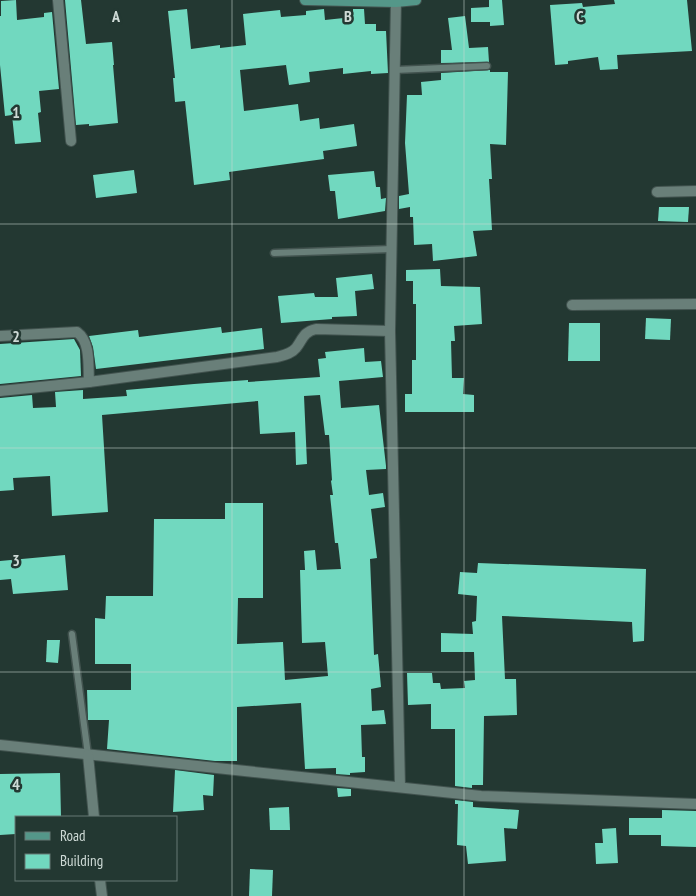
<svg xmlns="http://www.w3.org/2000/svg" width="696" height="896" font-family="'PT Sans Narrow',sans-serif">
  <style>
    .building { fill: #71d8bf }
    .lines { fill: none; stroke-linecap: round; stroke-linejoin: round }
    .lane-casing { stroke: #42534f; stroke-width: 9 }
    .street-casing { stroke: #42534f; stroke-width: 12 }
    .secondary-casing { stroke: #42534f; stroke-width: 12 }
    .lane { stroke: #697f79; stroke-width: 6 }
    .street { stroke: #697f79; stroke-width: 10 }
    .secondary { stroke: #549789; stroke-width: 10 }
    .grid { fill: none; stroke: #cedad6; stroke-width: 1; stroke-opacity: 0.55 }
    .grid-label { font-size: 16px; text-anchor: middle; font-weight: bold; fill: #cedad6; stroke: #233832; stroke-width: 5; stroke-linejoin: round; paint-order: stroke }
  </style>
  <rect width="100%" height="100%" fill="#233832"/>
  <!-- building -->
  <g class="building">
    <path d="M16,0L17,20L44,17V13L52,12L59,89L39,91L41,112L38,113L41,142L15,144L12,115L5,116L0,65V16H1V1Z"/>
    <path d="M65,0H81L86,44L112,42L114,65H113L118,123L89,126V124L76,125Z"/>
    <path d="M489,0H502L504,25L490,26V22H471V8L489,7Z"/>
    <path d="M614,0H687L692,51L617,55L618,69L600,70L598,57L568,61V64L555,65L550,5L582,3L583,7L615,4Z"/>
    <path d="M187,9L191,49L220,45V48L246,45L243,14L280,10L281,17L306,15V11L324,9L325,20L353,17V9H364L365,24H376V31H386L388,73L371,74V71L343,74V68L309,72L310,82L289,85L286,65L240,70L244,111L298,104L300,121L319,118L320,129L354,124L357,146L323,151L324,159L229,172L230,180L194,185L185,101L175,102L173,78H175L168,11Z"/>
    <path d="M465,16L469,48L488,47L489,62L441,63V50H452L448,18Z"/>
    <path d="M490,70V72H508L506,145L490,144L492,179H489L492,230L473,231L477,256L433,261L432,244L414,245L413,217H410V207L399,209V196L409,194L405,143L407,95H422L421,82L441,80V73Z"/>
    <path d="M134,170L137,193L96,198L93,175Z"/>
    <path d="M374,171L376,187H380L381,199L386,198L385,211L338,219L335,191H330L328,175Z"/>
    <path d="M659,207H689L688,222L658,221Z"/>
    <path d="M440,269L441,286L480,287L482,324L454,326L455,341H451L452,378H464L463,394L474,395V412H405V394H412V360H416V304H413V281H406V270Z"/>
    <path d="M372,274L374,289L355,291L357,316L332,317V319L281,323L278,296L314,293L315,297H338L336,278Z"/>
    <path d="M646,318L671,319L670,340L645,339Z"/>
    <path d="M569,323H600V361H568Z"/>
    <path d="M221,327L222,333L262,328L264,349L96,369L93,347L89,336L138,330L139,337Z"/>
    <path d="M74,339L80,350L81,376L0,384V344Z"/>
    <path d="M364,348L365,362L381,361L383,377L339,381L341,408L379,405L386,466V469L366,470L369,495L383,493L385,507L371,509L377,558L370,559L374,655L378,654L381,687L371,689L372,711L384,710L386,724L361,725L362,757H365V772L350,773V775L336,774V768L305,769L301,703L237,707V761H215L107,749L109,720H88L87,690H131V664H95V618L105,619L106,596H153L154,519H225V503H263V598H238L237,644L283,642L285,680L328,676L325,642L302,643L300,570H305L304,551L315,550L317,570L341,569L338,543H335L330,495H333L331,481L332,480L329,435H325L320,395L304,396L307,464L296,465L295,432L260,434L258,401L102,415L108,512L52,516L50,476L13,478L14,490L0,491V398L32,395L33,408L56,407L55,392L83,390V399L127,396L126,390L194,384L248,380V382L320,377L318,359L326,358L325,352Z"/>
    <path d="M65,555L68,590L13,594L11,579L0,580V561Z"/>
    <path d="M478,563L646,569L644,641L633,642L632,622L502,616L505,679H516L517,715L484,716L483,785H472V788L455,786V729H431V704L408,705L407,673H432L433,683H440L441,689L465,688L464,681L475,680L474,652H441V633L473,634L472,622L476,621L477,596L458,594L460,572L477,573Z"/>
    <path d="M47,640H60L58,663L46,662Z"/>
    <path d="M175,770L214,775L213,796L203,795L204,810L173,812Z"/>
    <path d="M60,773L61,817H16V834L0,835V774Z"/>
    <path d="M337,788L351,789V796L338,797Z"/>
    <path d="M455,800L473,802V807L519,810L517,829L504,828L506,861L468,864L466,846L457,845L458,804H455Z"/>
    <path d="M289,807L290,830H270L269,808Z"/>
    <path d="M662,810L696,811V847L661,846V835H629V818H662Z"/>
    <path d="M616,828L618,863L596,864L595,843H603L602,829Z"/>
    <path d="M250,869L273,870L272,896H249Z"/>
  </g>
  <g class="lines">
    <!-- lane casing -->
    <g class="lane-casing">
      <g id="lane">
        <path d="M395,70L487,66"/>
        <path d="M274,253L392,249"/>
        <path d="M72,634L88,755"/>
      </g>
    </g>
    <!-- street casing -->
    <g class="street-casing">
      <g id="street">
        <path d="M58,0L71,141"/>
        <path d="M396,0L390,331L400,787"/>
        <path d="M657,192L696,191"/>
        <path d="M572,305L696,304"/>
        <path d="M0,336L77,332C91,342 88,367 89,382"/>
        <path d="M0,391L89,382L277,357C284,355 291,354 296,348C303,339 303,332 316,329L390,331"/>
        <path d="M0,745L481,796L696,804"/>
        <path d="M88,755L94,817"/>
        <path d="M100,880L102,896"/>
      </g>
    </g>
    <!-- secondary casing -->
    <g class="secondary-casing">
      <path id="secondary" d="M305,0L396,2L416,0"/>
    </g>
    <!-- lane -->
    <use href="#lane" class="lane"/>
    <!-- street -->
    <use href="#street" class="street"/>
    <!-- secondary -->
    <use href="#secondary" class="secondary"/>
  </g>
  <!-- grid -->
  <path class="grid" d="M232,0V896M464,0V896M0,224H696M0,448H696M0,672H696"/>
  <g class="grid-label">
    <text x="116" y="22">A</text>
    <text x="348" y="22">B</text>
    <text x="580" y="22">C</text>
    <text x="16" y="118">1</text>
    <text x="16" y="342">2</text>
    <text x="16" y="566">3</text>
    <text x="16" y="790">4</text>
  </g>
  <!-- legend -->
  <rect x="15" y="816" width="162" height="65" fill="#233832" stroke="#677974"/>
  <rect x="25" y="832" width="25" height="8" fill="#549789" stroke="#677974"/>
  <text x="60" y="841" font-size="15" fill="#cedad6">Road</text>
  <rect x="25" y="854" width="25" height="15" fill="#71d8bf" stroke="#677974"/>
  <text x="60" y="866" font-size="15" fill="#cedad6">Building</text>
</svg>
